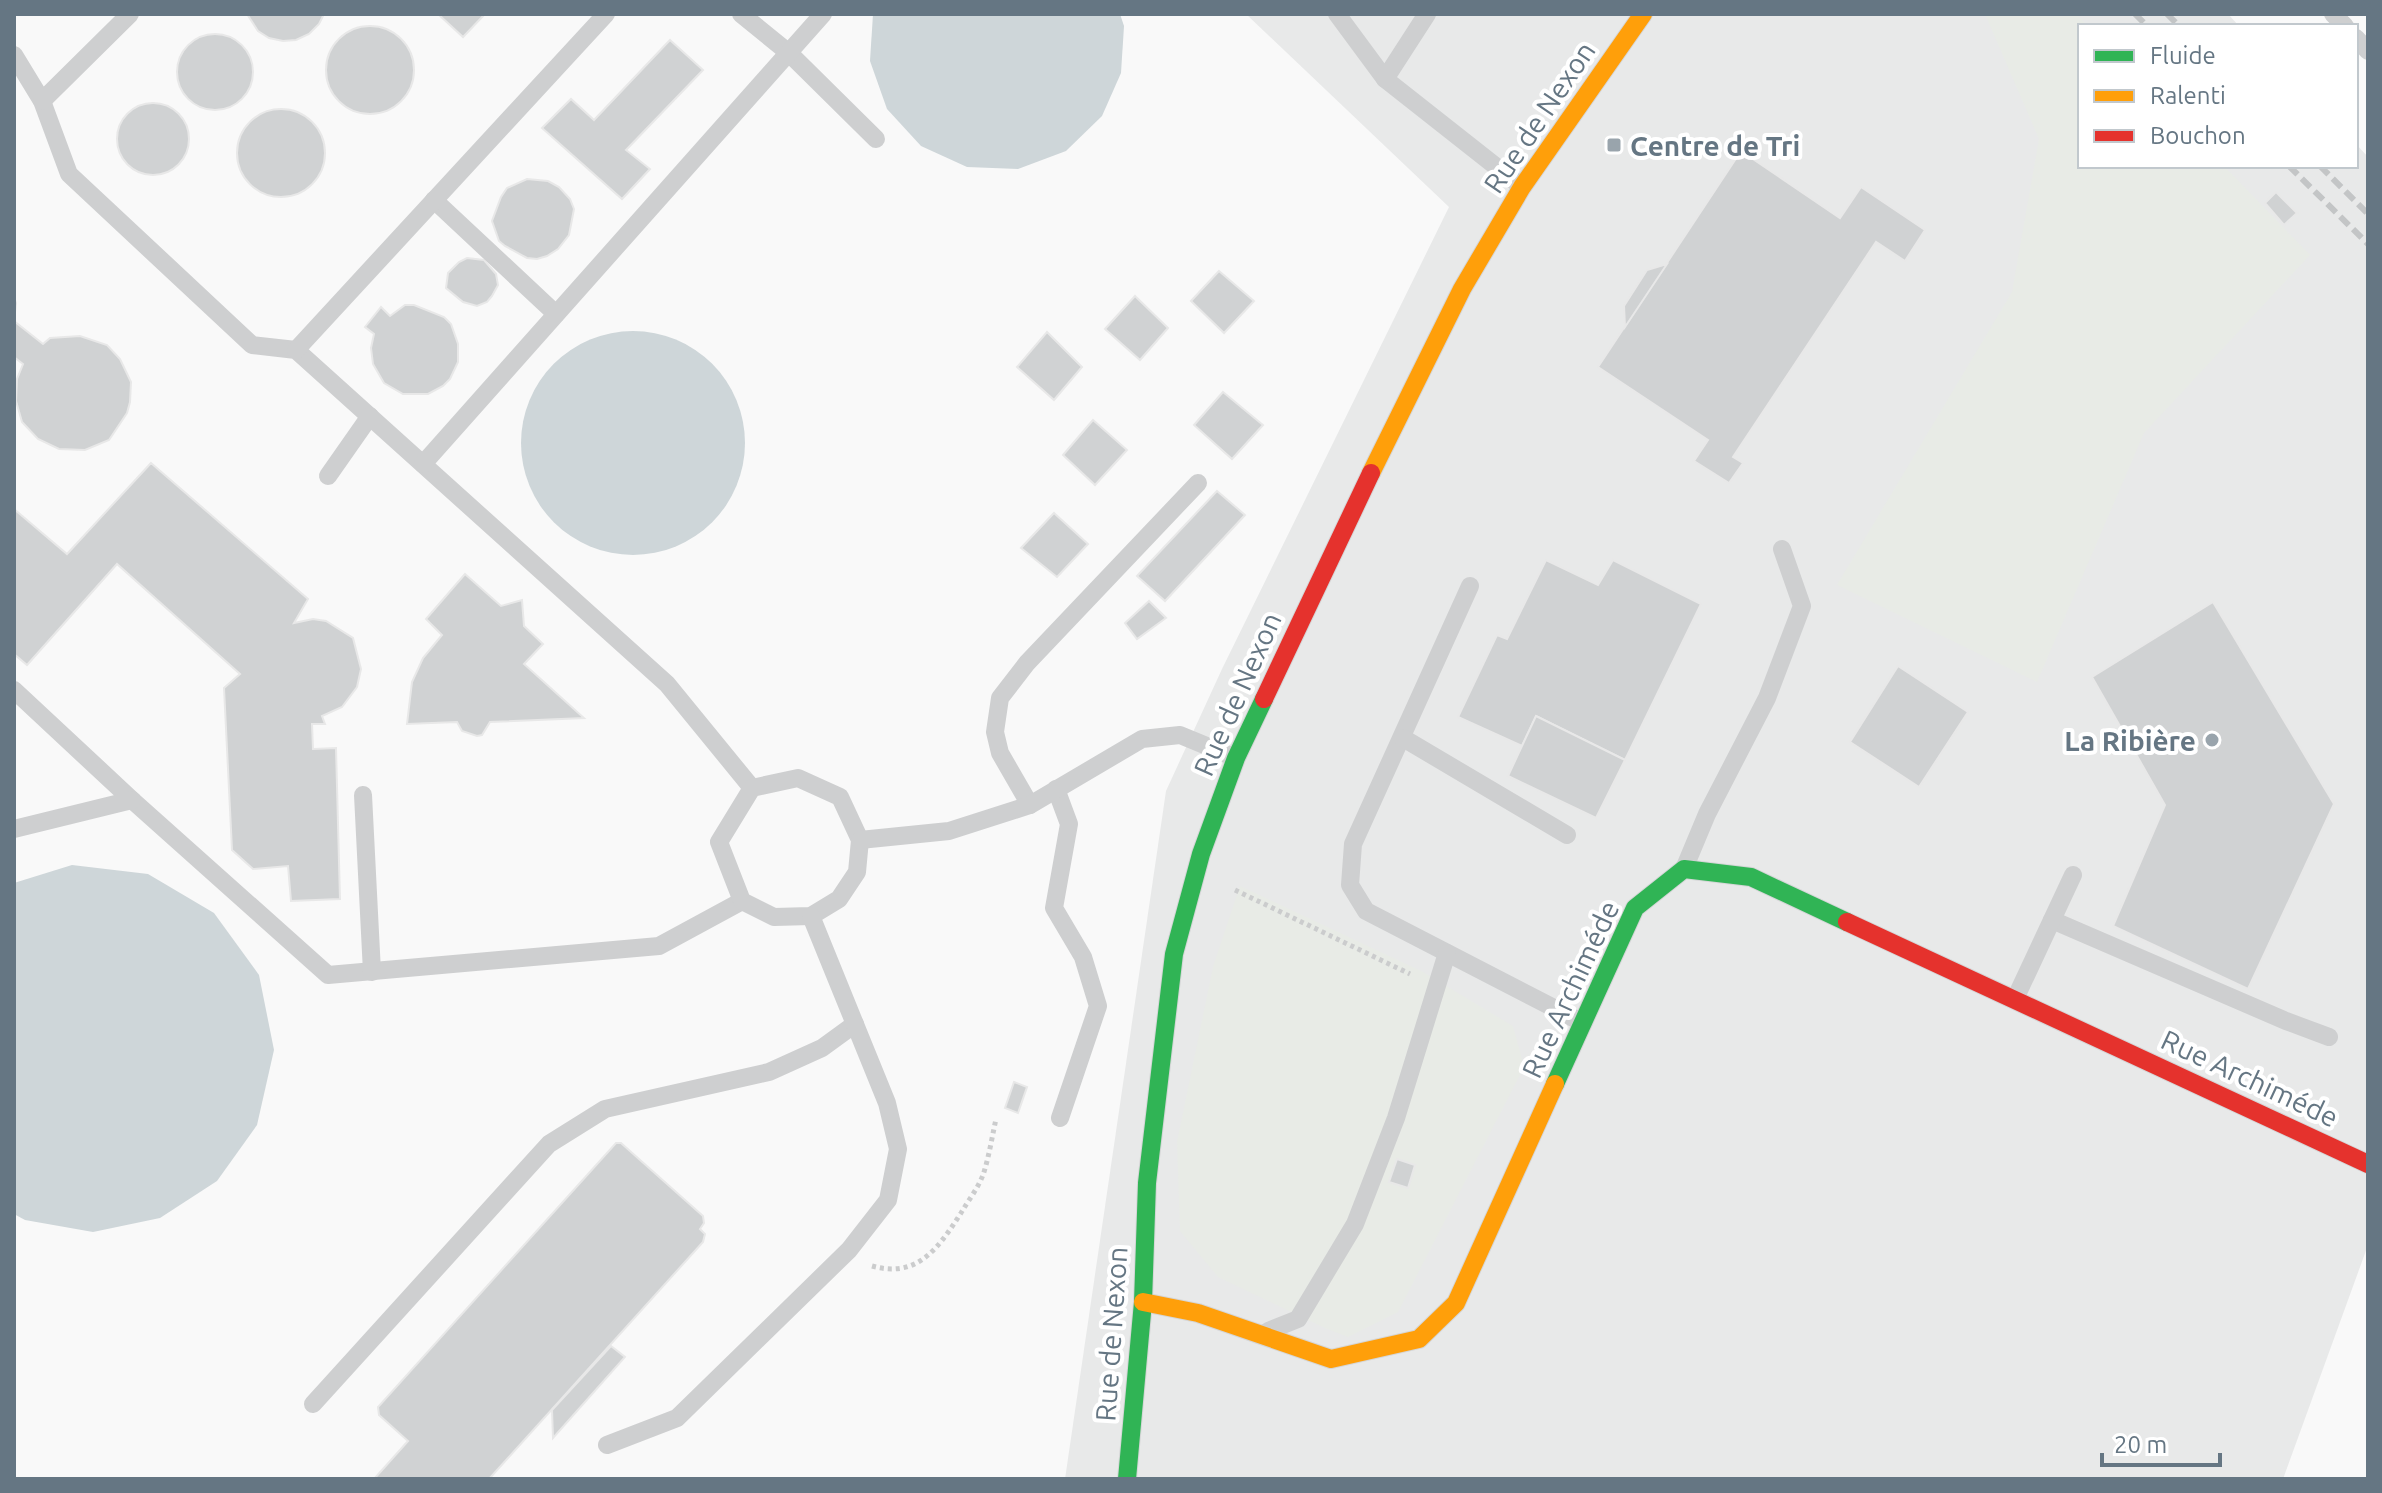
<svg xmlns="http://www.w3.org/2000/svg" width="2382" height="1493" font-family="Ubuntu,sans-serif">
  <style>
    .built { fill: #e8e9e9 }
    .green { fill: #e8ebe6 }
    .water { fill: #ced6d9 }
    .building { fill: #d0d2d3; stroke: #e8e8e8; stroke-width: 2 }
    .lines { fill: none; stroke-linecap: round; stroke-linejoin: round }
    .fast-casing { stroke: #d5d6d7; stroke-width: 20 }
    .slow-casing { stroke: #d5d6d7; stroke-width: 20 }
    .jam-casing { stroke: #d5d6d7; stroke-width: 20 }
    .path { stroke: #cbcccd; stroke-width: 5; stroke-dasharray: 4 4; stroke-linecap: butt }
    .lane { stroke: #cecfd0; stroke-width: 18 }
    .fast { stroke: #30b455; stroke-width: 18 }
    .slow { stroke: #ff9f0a; stroke-width: 18 }
    .jam { stroke: #e5322d; stroke-width: 18 }
    .rail { stroke: #c3c5c6; stroke-width: 6; stroke-dasharray: 12 6; stroke-linecap: butt }
    .poi-dot { fill: #99a4ac; stroke: #fff; stroke-width: 3 }
    .labels { text-anchor: middle; dominant-baseline: central; stroke-width: 8; stroke-linejoin: round; paint-order: stroke }
    .street-label { font-size: 28px; fill: #657683; stroke: #fff }
    .poi-label { font-size: 28px; font-weight: bold; fill: #657683; stroke: #fff; text-anchor: start }
  </style>
  <rect width="100%" height="100%" fill="#f9f9f9"/>
  <!-- built -->
  <path class="built" d="M1246,14H2228L2239,26H2080V166H2356V144L2368,157V1245L2283,1479H1065L1166,791L1222,669L1449,207Z"/>
  <!-- green -->
  <g class="green">
    <path d="M1985,14H2076L2088,26H2080V166H2224L2310,255L2144,433L2037,682L1837,585L2012,292L2039,139Z"/>
    <path d="M1240,886L1421,971L1513,1026L1524,1067L1398,1312L1348,1337L1327,1329L1218,1277L1180,1231L1177,1142L1213,967Z"/>
  </g>
  <!-- water -->
  <g class="water">
    <path d="M873,14H1120L1124,26L1121,73L1102,116L1066,151L1018,169L967,167L921,146L887,109L870,61Z"/>
    <circle cx="633" cy="443" r="112"/>
    <path d="M72,865L148,874L214,913L259,975L274,1050L257,1125L217,1181L160,1218L93,1232L25,1220L14,1214V883Z"/>
  </g>
  <!-- building -->
  <g class="building">
    <path d="M247,14H324L319,24L309,34L296,40L283,41L269,38L258,31Z"/>
    <path d="M438,14H485L463,37Z"/>
    <circle cx="370" cy="70" r="44"/>
    <circle cx="215" cy="72" r="38"/>
    <path d="M670,40L703,70L626,150L650,169L622,199L542,128L571,99L594,120Z"/>
    <circle cx="153" cy="139" r="36"/>
    <circle cx="281" cy="153" r="44"/>
    <path d="M1741,151L1840,218L1861,187L1925,230L1905,261L1876,242L1733,457L1743,463L1729,483L1694,461L1708,440L1598,367Z"/>
    <path d="M527,179L548,181L559,187L570,199L574,209L569,235L558,249L547,256L537,259L527,258L505,246L499,241L492,221L501,197L507,188Z"/>
    <path d="M2276,192L2297,213L2284,225L2265,203Z"/>
    <path d="M467,258L484,260L496,274L498,285L492,296L487,302L477,306L463,302L446,288L448,273L459,262Z"/>
    <path d="M1667,264L1625,327L1624,306L1647,270Z"/>
    <path d="M1219,271L1254,301L1224,333L1191,301Z"/>
    <path d="M1135,296L1168,328L1140,360L1105,329Z"/>
    <path d="M14,297L16,303L14,321L43,344L50,338L80,336L107,345L120,359L131,382L130,402L127,413L109,440L85,450L59,449L38,439L22,422L16,401L17,379L23,364L14,357Z"/>
    <path d="M405,305H414L444,317L451,324L458,344V362L450,379L443,386L428,394H403L384,383L373,364L371,348L374,334L365,327L381,307L390,316Z"/>
    <path d="M1047,332L1082,367L1054,400L1017,367Z"/>
    <path d="M1223,392L1263,425L1232,459L1194,425Z"/>
    <path d="M1093,420L1127,450L1095,485L1063,455Z"/>
    <path d="M151,463L308,599L294,623L313,619L326,621L353,638L361,669L357,687L342,707L322,716L325,724H312L313,749L336,748L340,899L291,901L288,866L253,869L232,850L224,688L240,674L117,564L27,665L14,654V509L67,554Z"/>
    <path d="M1217,491L1245,515L1165,601L1137,576Z"/>
    <path d="M1054,513L1088,544L1057,577L1021,548Z"/>
    <path d="M1546,560L1598,585L1613,560L1701,604L1625,760L1536,716L1522,746L1458,717L1497,635L1507,639Z"/>
    <path d="M465,574L501,606L522,600L524,626L543,644L524,664L584,718L490,722L482,735L477,736L462,731L457,722L407,724L412,682L423,658L442,635L426,619Z"/>
    <path d="M1149,601L1166,618L1137,639L1125,623Z"/>
    <path d="M2213,602L2334,804L2248,989L2113,926L2165,805L2092,677Z"/>
    <path d="M1898,666L1968,712L1919,787L1850,742Z"/>
    <path d="M1536,716L1625,760L1596,818L1508,776Z"/>
    <path d="M1014,1082L1027,1087L1018,1113L1005,1108Z"/>
    <path d="M616,1143H621L703,1216L704,1223L700,1229L705,1234L703,1242L489,1479H374L408,1441L379,1415L378,1407Z"/>
    <path d="M1397,1159L1415,1165L1408,1188L1389,1182Z"/>
    <path d="M611,1346L625,1357L553,1438L552,1410Z"/>
  </g>
  <g class="lines">
    <!-- fast casing -->
    <g class="fast-casing">
      <g id="fast">
        <path d="M1555,1084L1635,908L1684,869L1751,877L1847,922"/>
        <path d="M1127,1479L1143,1302L1147,1183L1174,954L1201,854L1236,758L1264,699"/>
      </g>
    </g>
    <!-- slow casing -->
    <g class="slow-casing">
      <g id="slow">
        <path d="M1371,473L1462,289L1522,187L1643,14"/>
        <path d="M1143,1302L1198,1313L1331,1359L1419,1339L1456,1303L1555,1084"/>
      </g>
    </g>
    <!-- jam casing -->
    <g class="jam-casing">
      <g id="jam">
        <path d="M1264,699L1371,473"/>
        <path d="M1847,922L2368,1164"/>
      </g>
    </g>
    <!-- path -->
    <g class="path">
      <path d="M1235,890L1410,974"/>
      <path d="M872,1266C918,1279 939,1247 961,1213C968,1201 978,1188 983,1175C989,1157 992,1137 996,1119"/>
    </g>
    <!-- lane -->
    <g class="lane">
      <path d="M741,14L789,53L876,139"/>
      <path d="M1337,14L1385,79L1522,187"/>
      <path d="M2333,14L2345,26"/>
      <path d="M2356,38L2368,51"/>
      <path d="M14,55L42,101L69,174L252,345L296,350L667,684L752,788"/>
      <path d="M1385,79L1427,14"/>
      <path d="M42,101L130,14"/>
      <path d="M434,200L556,314"/>
      <path d="M296,350L606,14"/>
      <path d="M423,464L823,14"/>
      <path d="M328,476L370,416"/>
      <path d="M1470,586L1353,844L1350,885L1366,911L1583,1023"/>
      <path d="M14,690L132,800L328,975L659,946L742,901"/>
      <path d="M1403,738L1567,835"/>
      <path d="M798,778L840,797L860,840L857,872L839,899L811,916L774,917L742,901L719,842L752,788Z"/>
      <path d="M1056,789L1069,824L1054,908L1083,957L1098,1006L1060,1118"/>
      <path d="M363,795L372,972"/>
      <path d="M1030,805L1000,753L995,732L1000,698L1027,663L1198,483"/>
      <path d="M14,829L132,800"/>
      <path d="M860,840L949,831L1030,805L1142,739L1180,735L1236,758"/>
      <path d="M1684,869L1707,814L1767,698L1802,606L1782,549"/>
      <path d="M2052,920L2286,1021L2329,1037"/>
      <path d="M2015,999L2073,875"/>
      <path d="M1268,1331L1298,1319L1355,1224L1396,1118L1447,953"/>
      <path d="M313,1404L549,1144L605,1109L769,1072L822,1048L855,1024"/>
      <path d="M607,1445L677,1418L849,1250L888,1200L898,1149L887,1103L811,916"/>
    </g>
    <!-- fast -->
    <use href="#fast" class="fast"/>
    <!-- slow -->
    <use href="#slow" class="slow"/>
    <!-- jam -->
    <use href="#jam" class="jam"/>
    <!-- rail -->
    <g class="rail">
      <path d="M2135,14L2147,26"/>
      <path d="M2167,14L2179,26"/>
      <path d="M2289,166L2368,244"/>
      <path d="M2320,166L2368,214"/>
    </g>
  </g>
  <!-- markers -->
  <g class="poi-dot">
    <rect x="1606" y="137" width="16" height="16" rx="4"/>
    <circle cx="2212" cy="740" r="8"/>
  </g>
  <g class="labels">
    <!-- street labels -->
    <g class="street-label">
      <text transform="translate(1539 117) rotate(-56)">Rue de Nexon</text>
      <text transform="translate(1237 694) rotate(-66)">Rue de Nexon</text>
      <text transform="translate(1570 989) rotate(-65)">Rue Archiméde</text>
      <text transform="translate(2250 1078) rotate(25)">Rue Archiméde</text>
      <text transform="translate(1111 1334) rotate(-86)">Rue de Nexon</text>
    </g>
    <!-- poi labels -->
    <g class="poi-label">
      <text x="1630" y="145">Centre de Tri</text>
      <text x="2196" y="740" text-anchor="end">La Ribière</text>
    </g>
  </g>
  <!-- border -->
  <rect width="2382" height="1493" fill="none" stroke="#657683" stroke-width="32"/>
  <!-- legend -->
  <rect x="2078" y="24" width="280" height="144" fill="#ffffff" stroke="#c1c8cd" stroke-width="2"/>
  <rect x="2094" y="50" width="40" height="12" fill="#30b455" stroke="#c1c8cd" stroke-width="2"/>
  <text x="2150" y="64" font-size="24" fill="#657683">Fluide</text>
  <rect x="2094" y="90" width="40" height="12" fill="#ff9f0a" stroke="#c1c8cd" stroke-width="2"/>
  <text x="2150" y="104" font-size="24" fill="#657683">Ralenti</text>
  <rect x="2094" y="130" width="40" height="12" fill="#e5322d" stroke="#c1c8cd" stroke-width="2"/>
  <text x="2150" y="144" font-size="24" fill="#657683">Bouchon</text>
  <!-- scale -->
  <path d="M2102 1453v12h118v-12" fill="none" stroke="#657683" stroke-width="4"/>
  <text x="2114" y="1453" font-size="24" fill="#657683" stroke="#ffffff" stroke-width="6" paint-order="stroke">20 m</text>
</svg>
